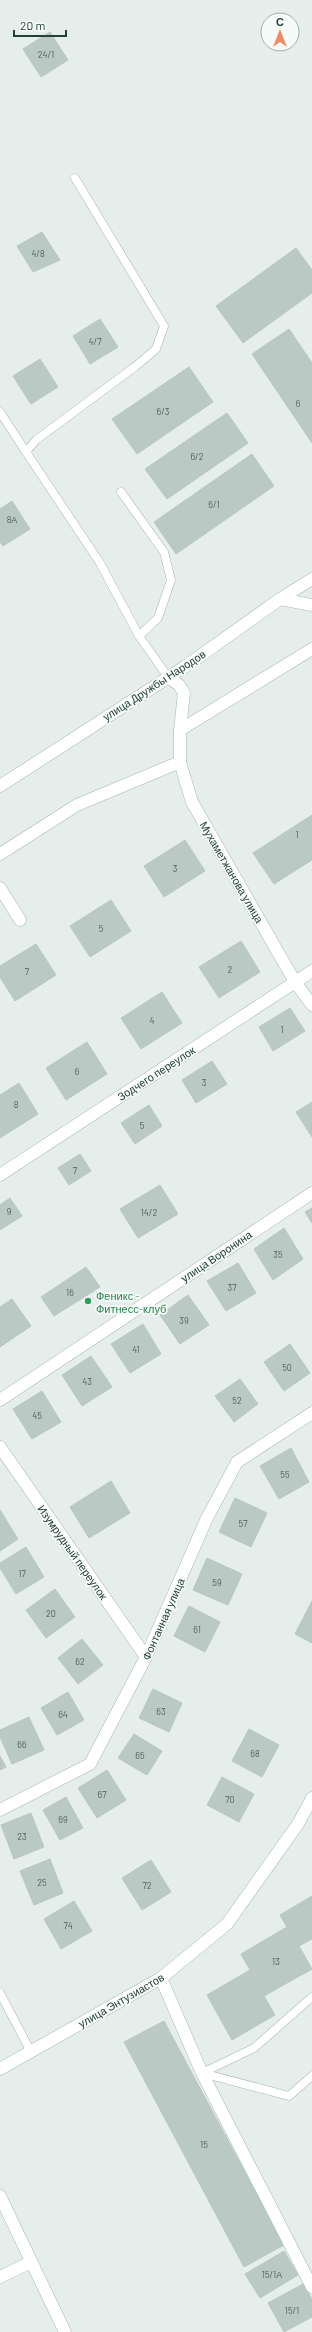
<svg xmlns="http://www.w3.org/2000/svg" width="312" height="2332" font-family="Barlow,sans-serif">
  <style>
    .building { fill: #bac9c3; stroke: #b7c7c2 }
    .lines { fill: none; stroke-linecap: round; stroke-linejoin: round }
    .lane-casing { stroke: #a7b6b2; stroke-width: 9 }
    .street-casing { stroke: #a7b6b2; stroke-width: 13 }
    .secondary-casing { stroke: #a4b9b3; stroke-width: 13 }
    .lane { stroke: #fff; stroke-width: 8 }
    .street { stroke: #fff; stroke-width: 12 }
    .secondary { stroke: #fff; stroke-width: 12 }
    .leisure-dot { fill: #2e9e5b; stroke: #f6faf8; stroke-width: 1.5 }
    .labels { text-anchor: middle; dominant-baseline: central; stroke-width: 3.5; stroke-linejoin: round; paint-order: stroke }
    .number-label { font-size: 9px; fill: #4a625c }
    .street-label { font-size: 11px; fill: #243f3a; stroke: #f6faf8 }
    .leisure-label { font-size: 11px; fill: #27864d; stroke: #f6faf8; text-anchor: start }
  </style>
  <rect width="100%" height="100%" fill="#e5eeea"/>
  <!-- building -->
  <g class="building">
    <path d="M50,32L68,60L41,77L23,49Z"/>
    <path d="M42,232L60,260L33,272L17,246Z"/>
    <path d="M296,248L312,270V293L243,343L216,306Z"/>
    <path d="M100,319L118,347L90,364L73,336Z"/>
    <path d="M289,329L312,363V443L252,354Z"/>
    <path d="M40,359L58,387L31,404L13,376Z"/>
    <path d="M189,367L213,402L137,454L112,419Z"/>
    <path d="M227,413L248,443L167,499L145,469Z"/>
    <path d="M252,454L274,486L176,554L154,522Z"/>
    <path d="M12,501L30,529L3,546L0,542V509Z"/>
    <path d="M312,815V860L274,884L253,853Z"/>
    <path d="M185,840L205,871L164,897L144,866Z"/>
    <path d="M111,900L131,931L90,957L70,926Z"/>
    <path d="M241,941L260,972L219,998L199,967Z"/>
    <path d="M36,944L56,975L15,1001L0,977V966Z"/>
    <path d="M162,992L182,1023L141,1049L121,1018Z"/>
    <path d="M290,1008L305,1031L273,1051L259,1027Z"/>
    <path d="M87,1042L107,1074L66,1100L46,1068Z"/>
    <path d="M212,1061L227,1084L196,1103L182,1080Z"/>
    <path d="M19,1083L38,1114L0,1138V1095Z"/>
    <path d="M312,1102V1137L296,1112Z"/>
    <path d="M149,1105L162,1126L135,1144L121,1123Z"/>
    <path d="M80,1154L91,1171L69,1185L58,1168Z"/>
    <path d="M160,1185L178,1214L138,1238L120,1209Z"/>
    <path d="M10,1198L22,1216L0,1230V1205Z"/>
    <path d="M312,1208V1223L305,1212Z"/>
    <path d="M284,1228L303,1259L273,1280L254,1249Z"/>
    <path d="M238,1263L256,1293L226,1311L207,1281Z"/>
    <path d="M86,1267L100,1287L54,1316L41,1297Z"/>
    <path d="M188,1295L209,1325L180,1344L160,1315Z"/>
    <path d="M12,1299L31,1326L0,1347V1307Z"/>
    <path d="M143,1324L161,1354L130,1373L111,1344Z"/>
    <path d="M290,1344L310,1373L284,1391L264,1362Z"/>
    <path d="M91,1356L112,1387L82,1406L62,1375Z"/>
    <path d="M240,1379L258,1404L234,1422L215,1396Z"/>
    <path d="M42,1391L61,1422L32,1439L13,1409Z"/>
    <path d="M291,1448L309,1482L279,1499L260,1466Z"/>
    <path d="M111,1481L130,1513L89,1538L70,1507Z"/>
    <path d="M235,1498L267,1513L251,1547L219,1532Z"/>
    <path d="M0,1510L18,1539L0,1551Z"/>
    <path d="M26,1547L44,1577L16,1594L0,1568V1563Z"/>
    <path d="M207,1558L242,1574L228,1605L193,1590Z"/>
    <path d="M55,1589L75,1617L46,1638L26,1610Z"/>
    <path d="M312,1601V1643L295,1634Z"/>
    <path d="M189,1606L220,1622L205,1652L174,1636Z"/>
    <path d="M82,1639L103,1665L78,1684L58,1658Z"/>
    <path d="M153,1689L182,1703L169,1732L139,1718Z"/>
    <path d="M68,1692L84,1720L57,1735L41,1708Z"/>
    <path d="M29,1717L44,1750L12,1764L0,1737V1730Z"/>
    <path d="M249,1729L279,1745L262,1777L232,1761Z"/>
    <path d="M134,1734L162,1751L147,1775L118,1758Z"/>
    <path d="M0,1756L6,1767L0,1770Z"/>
    <path d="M107,1770L126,1800L97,1818L78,1788Z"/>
    <path d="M222,1777L254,1794L239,1822L207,1805Z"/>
    <path d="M66,1797L83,1828L60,1840L43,1810Z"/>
    <path d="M31,1813L44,1847L14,1859L1,1825Z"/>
    <path d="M50,1859L63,1893L34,1905L20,1871Z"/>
    <path d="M151,1860L171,1892L142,1910L122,1878Z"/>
    <path d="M312,1896V1939L299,1946L312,1969L264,1996L275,2015L232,2040L207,1995L250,1970L241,1954L287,1927L280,1915Z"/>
    <path d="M74,1901L92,1931L61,1949L44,1919Z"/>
    <path d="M164,2021L284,2245L244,2267L124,2042Z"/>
    <path d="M284,2251L298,2275L260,2298L245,2274Z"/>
    <path d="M303,2284L312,2299V2317L284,2332L268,2303Z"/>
  </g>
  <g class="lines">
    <!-- lane casing -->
    <g class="lane-casing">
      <g id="lane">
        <path d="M75,178L164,326L156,349L136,366L36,440L26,452L100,563L139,636L168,677"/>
        <path d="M0,412L26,452"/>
        <path d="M121,492L164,552L171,580L158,618L139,636"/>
        <path d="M0,1993L31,2052"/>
        <path d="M202,2073L254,2048L312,1997"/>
        <path d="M202,2073L289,2096L312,2076"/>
      </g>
    </g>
    <!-- street casing -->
    <g class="street-casing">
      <g id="street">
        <path d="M280,599L312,579"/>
        <path d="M168,677L179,685L184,693L180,730V762L192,802L295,982L312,1005"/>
        <path d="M180,730L312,649"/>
        <path d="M0,854L77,805L180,762"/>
        <path d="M0,888L20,920"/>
        <path d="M0,1175L312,971"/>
        <path d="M0,1400L312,1193"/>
        <path d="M0,1447L146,1657"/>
        <path d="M0,1810L90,1764L146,1657L207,1518L237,1462L312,1413"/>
        <path d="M161,1978L202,2073L312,2287"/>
        <path d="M0,2277L31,2262"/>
      </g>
    </g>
    <!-- secondary casing -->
    <g class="secondary-casing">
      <g id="secondary">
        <path d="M0,786L186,666L280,599L312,605"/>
        <path d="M0,2069L161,1978L227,1924L298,1824L312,1798"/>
        <path d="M0,2196L65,2332"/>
      </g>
    </g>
    <!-- lane -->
    <use href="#lane" class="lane"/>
    <!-- street -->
    <use href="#street" class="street"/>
    <!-- secondary -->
    <use href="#secondary" class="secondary"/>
  </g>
  <!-- markers -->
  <circle class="leisure-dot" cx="88" cy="1301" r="4"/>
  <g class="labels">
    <!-- number labels -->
    <g class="number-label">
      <text x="46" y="54">24/1</text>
      <text x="38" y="253">4/8</text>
      <text x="95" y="341">4/7</text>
      <text x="298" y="403">6</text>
      <text x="163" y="411">6/3</text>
      <text x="197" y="456">6/2</text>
      <text x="214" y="504">6/1</text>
      <text x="12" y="519">8А</text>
      <text x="297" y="834">1</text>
      <text x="175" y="868">3</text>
      <text x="101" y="928">5</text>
      <text x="230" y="969">2</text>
      <text x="27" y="971">7</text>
      <text x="152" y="1020">4</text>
      <text x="282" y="1029">1</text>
      <text x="77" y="1071">6</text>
      <text x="204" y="1082">3</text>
      <text x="16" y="1104">8</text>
      <text x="142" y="1125">5</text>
      <text x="75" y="1170">7</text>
      <text x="9" y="1211">9</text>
      <text x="149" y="1212">14/2</text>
      <text x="278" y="1254">35</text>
      <text x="232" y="1287">37</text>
      <text x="70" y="1292">16</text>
      <text x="184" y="1320">39</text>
      <text x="136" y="1349">41</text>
      <text x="287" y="1367">50</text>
      <text x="87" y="1381">43</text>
      <text x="237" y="1400">52</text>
      <text x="37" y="1415">45</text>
      <text x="285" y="1474">55</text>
      <text x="243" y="1523">57</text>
      <text x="22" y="1573">17</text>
      <text x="217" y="1582">59</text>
      <text x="51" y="1613">20</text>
      <text x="197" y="1629">61</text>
      <text x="80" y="1661">62</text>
      <text x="161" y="1711">63</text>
      <text x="63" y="1714">64</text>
      <text x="22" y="1744">66</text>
      <text x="255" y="1753">68</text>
      <text x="140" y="1755">65</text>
      <text x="102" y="1794">67</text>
      <text x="230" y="1799">70</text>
      <text x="63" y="1819">69</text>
      <text x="22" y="1836">23</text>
      <text x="42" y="1882">25</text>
      <text x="147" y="1885">72</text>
      <text x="68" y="1925">74</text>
      <text x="276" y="1961">13</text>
      <text x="204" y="2144">15</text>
      <text x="272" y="2274">15/1А</text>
      <text x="292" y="2310">15/1</text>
    </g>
    <!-- street labels -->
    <g class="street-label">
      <text transform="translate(154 685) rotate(-33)">улица Дружбы Народов</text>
      <text transform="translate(232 872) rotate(60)">Мухаметжанова улица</text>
      <text transform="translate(156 1073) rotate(-33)">Зодчего переулок</text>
      <text transform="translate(216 1256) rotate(-34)">улица Воронина</text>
      <text transform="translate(73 1552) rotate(55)">Изумрудный переулок</text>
      <text transform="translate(163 1619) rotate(-66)">Фонтанная улица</text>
      <text transform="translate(121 2000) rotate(-30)">улица Энтузиастов</text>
    </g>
    <!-- leisure labels -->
    <g class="leisure-label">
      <text x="96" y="1295">Феникс -<tspan x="96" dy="13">Фитнесс-клуб</tspan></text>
    </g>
  </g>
  <!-- north arrow -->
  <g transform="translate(280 32)"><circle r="19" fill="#f6faf8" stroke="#a2afac"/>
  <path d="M0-3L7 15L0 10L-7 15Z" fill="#ee8c63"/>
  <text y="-6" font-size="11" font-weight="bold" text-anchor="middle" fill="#243f3a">С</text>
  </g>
  <!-- scale -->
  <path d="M14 30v6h52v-6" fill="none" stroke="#243f3a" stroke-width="2"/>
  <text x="20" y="30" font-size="12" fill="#243f3a" stroke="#f6faf8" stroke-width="3" paint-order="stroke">20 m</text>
</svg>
